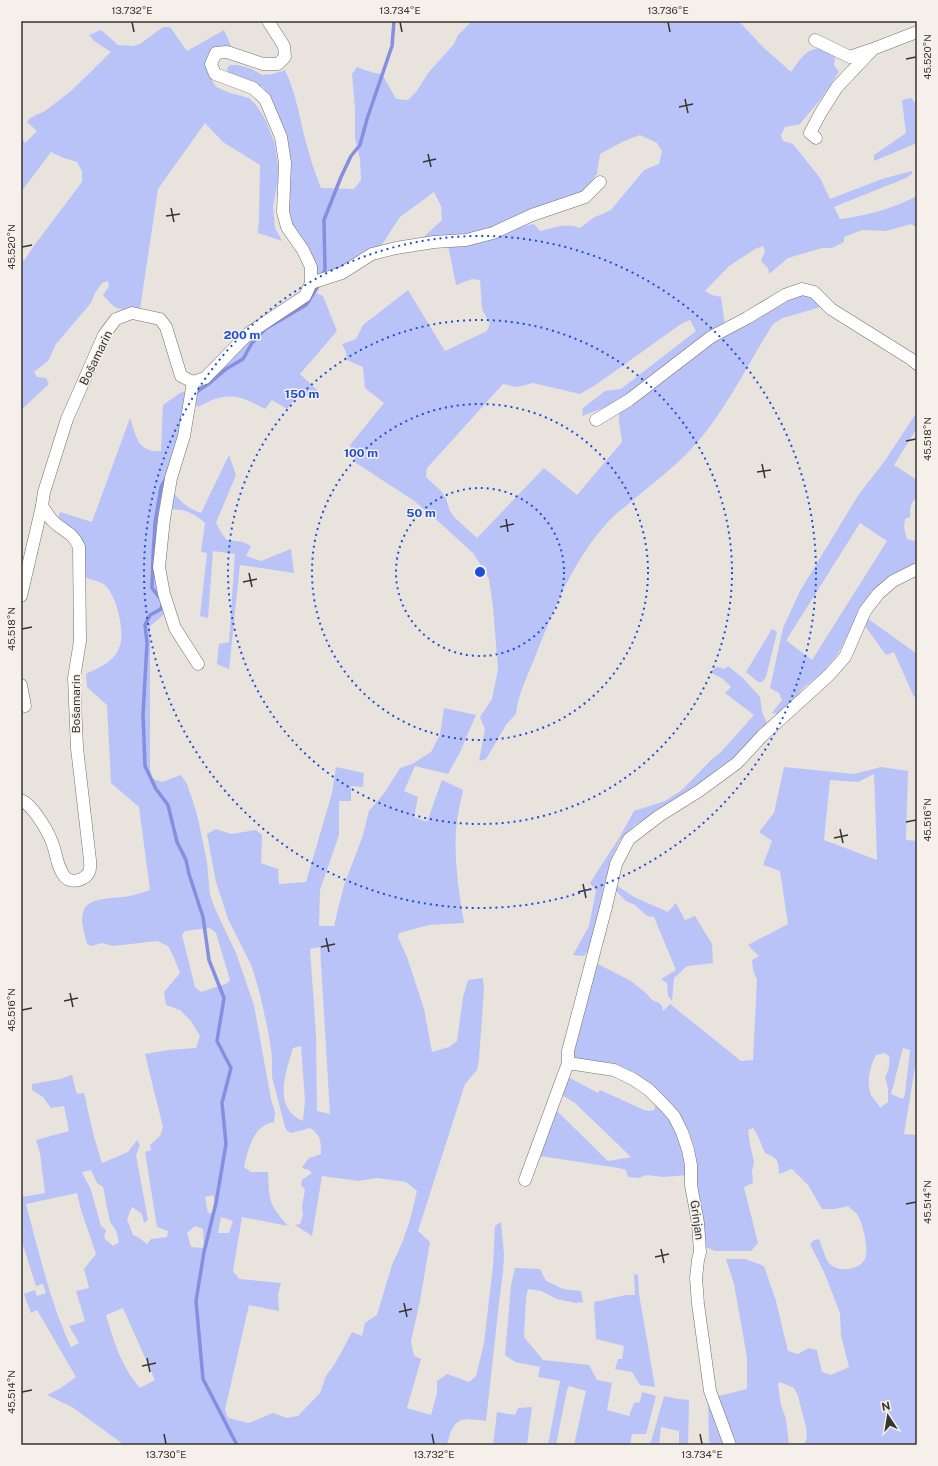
<svg xmlns="http://www.w3.org/2000/svg" width="938" height="1466" font-family="'Public Sans',sans-serif">
  <style>
    .green { fill: #bac3f8; fill-rule: evenodd }
    .lines { fill: none; stroke-linecap: round; stroke-linejoin: round }
    .stream { stroke: #848fe0; stroke-width: 3.5 }
    .minor-casing { stroke: #76716c; stroke-width: 13 }
    .minor { stroke: #fff; stroke-width: 12 }
    .ticks { fill: none; stroke: #373532; stroke-width: 1.5 }
    .ring { fill: none; stroke: #1d4ed8; stroke-width: 2; stroke-dasharray: 2 4 }
    .labels { text-anchor: middle; dominant-baseline: central; stroke-width: 3; stroke-linejoin: round; paint-order: stroke }
    .street-label { font-size: 12px; fill: #373532; stroke: #f5f0e9 }
    .centre { fill: #1d4ed8; stroke: #f5f0e9; stroke-width: 2 }
    .ring-label { font-size: 12px; text-anchor: middle; font-weight: bold; fill: #1d4ed8; stroke: #f5f0e9; stroke-width: 3; stroke-linejoin: round; paint-order: stroke }
    .neatline { fill: none; stroke: #373532; stroke-width: 1.5 }
    .ticks-label { font-size: 10px; text-anchor: middle; fill: #373532 }
  </style>
  <rect width="100%" height="100%" fill="#e8e3dc"/>
  <!-- green -->
  <g class="green">
    <path d="M472,21H738C747,29 754,38 762,46C771,55 782,63 791,72C797,64 804,51 815,49C821,48 828,51 834,52L835,60L834,65L839,72L820,100L800,124L785,127L781,135L783,141L793,144L820,178L830,199L882,179L912,171V174L906,178L834,207L840,219C866,216 894,208 917,196V228L911,224L886,231L862,230L844,237V242L832,248H822L788,258L769,274L768,268L761,261L765,251L763,246L755,249L729,266L705,291L712,295L721,297L725,326L623,397L606,407L582,416L583,408L605,391L621,389L696,331L690,320L681,324L597,384L580,394L533,383L517,387L503,384L427,468L426,477L441,491L446,499L450,511L454,517L477,538L544,468L577,495L622,442L619,421V413L698,349L786,297L811,294L824,306L783,318L773,324C748,364 724,414 692,448C675,467 653,483 633,500C625,507 615,514 608,522C572,561 553,611 534,660C527,676 517,698 516,714L506,725L486,759L479,761L485,729L480,717L492,699L498,669L493,607L489,579L474,554L439,522L413,500L356,463L350,445L384,403L365,388L363,367L347,360L346,352L342,344L356,339L363,325L408,290L445,351L487,331L490,324L482,309L480,280L472,279L456,285L448,245L512,228L534,224L540,231C553,228 566,222 580,228L593,218L611,210L644,170L659,164L662,151L657,143L640,135L624,141L600,154L597,174L585,190L575,196L493,231L418,242L442,220L441,206L434,192L400,217L381,246L327,280L318,282L288,222L290,152L278,114L263,87L228,74L227,68L230,65H238L252,69L262,75L273,74L285,70C297,94 301,127 309,153C312,165 317,177 321,188L354,189L361,180L360,159L355,138V109L352,74L357,67L374,73L382,74L396,99L408,100L416,92L429,72L454,44L458,35Z"/>
    <path d="M163,27H170L187,51L224,30L232,48L220,49L209,71L211,79L216,87L230,93L249,98L257,106L266,121L275,144L279,174L273,207L275,228L282,241L258,233L259,218L260,165L223,142L205,123L158,189L140,309C120,311 116,311 103,295L109,286L108,281L102,283L95,293L91,303L56,344L48,361L34,372L37,377L46,378L49,384L21,410V254L24,261L33,247L82,182V171L77,162L61,157L51,152L21,192V138L25,143L37,131L27,122L30,118L45,111L71,91L111,52L94,41L89,35L101,30L118,45L133,46L140,44Z"/>
    <path d="M911,98L916,103L915,115L917,116V143L874,161V155L906,133L902,100Z"/>
    <path d="M314,292L323,296L337,331L300,374L317,390L310,397L300,392L287,409L272,400L265,409C237,394 227,391 198,407L195,403L193,388L254,333L288,313Z"/>
    <path d="M189,390L190,406L194,410L185,420L162,510L167,612L150,626V770L153,779L162,782L181,775L187,784L197,814L207,862L210,895L216,911L236,953L254,1005L271,1099L275,1112L274,1122C253,1125 248,1150 244,1167L251,1172H268C269,1201 269,1204 288,1226L242,1217L233,1271L239,1279L281,1283L278,1294L279,1311L249,1305L225,1410L228,1418L249,1423L273,1413L287,1418L298,1416L320,1393L326,1376L336,1362L352,1332L362,1336L365,1323L377,1315L392,1265L402,1243L410,1220L417,1191L406,1182L377,1178L359,1181L322,1176L312,1236L295,1225L300,1224L303,1215L302,1206L305,1190L301,1185L302,1180L312,1173L307,1169H304L302,1167L309,1158L321,1154C321,1141 321,1135 310,1128L291,1133L287,1131L285,1127L272,1077V1057L269,1036L260,994L252,967L228,919L216,882L207,834L216,829L231,834L256,830L262,835L261,863L278,869L279,884L306,882L332,793L336,767L364,773L363,787L351,786V801H339V835L320,890L319,926H334L344,885L362,838L369,811L385,792L400,768L412,764L431,752L440,735L444,708L476,715L460,752L448,774L415,766L404,791L418,797L414,817L427,822L442,780L463,790C460,804 457,817 456,830C454,862 459,892 464,923L429,925L399,933L398,937L407,957L424,1009L432,1052L449,1047L457,1041L463,997L468,980L483,978L484,990L479,1059L477,1070L465,1084L418,1231L430,1242L420,1301L411,1341L414,1356L421,1359L407,1408L431,1415L437,1393V1381L447,1374L469,1382L476,1376L484,1343L493,1266L495,1226L501,1222L504,1255L503,1272L499,1303L486,1421C460,1417 453,1418 447,1445H122L123,1444L72,1407L47,1395L61,1388L76,1377L37,1310L31,1313L24,1294L35,1290L37,1296L46,1293L43,1284L36,1286L21,1239V1197L45,1193L40,1153L36,1140L69,1131L64,1106L51,1108L43,1097L32,1090V1084L60,1079L72,1075L77,1094L84,1093L94,1137L102,1163L128,1152L137,1140L140,1145L136,1155L148,1220L144,1223L142,1214L132,1207L127,1219L133,1235L138,1237L147,1244L151,1239L167,1237L168,1231L157,1227L145,1152L151,1150L150,1145L160,1136L163,1127L145,1054L169,1050L196,1048L200,1036L191,1021L180,1010L166,1005L164,992L180,973L174,958L168,946L157,941L113,946L102,943L92,946L87,944C85,935 80,922 83,913C86,897 110,899 123,897C132,896 141,893 150,890L139,807L111,783L107,705L87,687L86,674C98,668 114,662 119,648C126,634 117,598 106,586C102,582 90,579 84,577L82,548L78,534L58,518L60,512L92,522L130,418C136,436 138,453 161,451L163,405L180,393ZM210,928L216,933L230,980L226,984L201,992L195,987L182,935L185,931ZM320,947L330,1114L317,1111L316,1035L310,949ZM301,1046L305,1101L303,1121C272,1108 286,1072 293,1048ZM91,1170L97,1183L103,1187L110,1222L116,1230L119,1242L113,1246L104,1238L106,1230L101,1226L91,1190L82,1172ZM77,1193L81,1210L96,1254L84,1269L89,1288L76,1291L85,1321L69,1326L79,1343L71,1347C50,1302 39,1252 26,1204ZM213,1195L216,1212L208,1213L205,1197ZM221,1217L233,1221L229,1233H218ZM195,1226L203,1229L204,1248L191,1247L187,1233ZM123,1308L155,1380L140,1388C121,1366 114,1342 106,1315Z"/>
    <path d="M917,412V428L894,465L917,480V498C910,502 910,509 910,517L905,519L904,528L907,539L914,541L917,538V564L909,567L850,631L838,654L821,674L804,687L781,714L772,713L782,700L779,693L770,688L783,628L800,591L859,494L884,462ZM860,523L887,541L812,660L787,641V639Z"/>
    <path d="M229,455L236,475L216,523L222,534L227,540L243,542L251,546L246,556L261,561L291,549L294,573L240,565L229,669L217,664L219,644L229,642L235,554L213,551L208,618L200,616L207,553L201,552L205,523C194,514 185,508 170,510L173,492C182,504 187,507 201,513Z"/>
    <path d="M867,618L917,654V697H914L894,652L886,655L865,626Z"/>
    <path d="M772,629L777,632L766,677L762,682H758L746,672Z"/>
    <path d="M728,666L743,678L760,697L762,712L767,723L732,763L667,806L635,825L620,840L612,857L604,885L599,915L588,951L584,956L573,955L589,926L596,890L590,883L619,838L634,811L665,801L682,790L713,758L721,752L754,715L725,693L731,687L723,679L710,672L717,667L725,669Z"/>
    <path d="M784,767L854,774L881,767L908,771L906,840L917,841V1055L904,1134L917,1135V1445H803L807,1439L806,1427L798,1396L794,1388L780,1382L778,1384L781,1405L786,1419L789,1445H734L715,1397L747,1389V1357L734,1284L726,1259H745L764,1266L776,1301L788,1351L798,1354L809,1348L817,1350L822,1372L831,1375L849,1367L841,1335L840,1313L824,1272L810,1244L814,1240L819,1239C822,1246 824,1255 828,1262C836,1273 859,1271 865,1259C869,1249 863,1223 857,1214C854,1211 851,1209 848,1206L835,1209H822L808,1185L792,1169L779,1174C779,1160 777,1158 765,1153L757,1134L753,1128L748,1130L750,1144L754,1162L752,1172L753,1183L744,1187L758,1243L751,1251H715L706,1247L702,1211L696,1176V1158L693,1144L689,1131L681,1119L656,1091L575,1059L572,1055L594,962L631,981L647,994L652,1000L659,1003L662,1006L663,1011L670,1004L741,1061L753,1060L757,980L753,970L752,960L759,956L748,945L788,924L780,871L763,865L772,841L759,832L774,813ZM874,774L877,859V860L824,840L830,780L858,782ZM903,1048L910,1050L905,1094L903,1099L891,1094ZM885,1053L889,1056C890,1065 889,1069 885,1077L888,1088V1102L880,1108C878,1103 874,1099 871,1095C866,1083 870,1066 876,1055Z"/>
    <path d="M613,883L634,897L668,912L676,903L685,920L695,916L712,944L713,963L687,966L674,978L672,1001L668,996L667,983L661,979L676,970L654,917L647,916L635,905L626,901L612,887Z"/>
    <path d="M568,1077L598,1093L600,1090L644,1110L650,1111L654,1110L657,1102L679,1133L688,1175L663,1177L647,1175L638,1178L628,1177L626,1170L619,1168L540,1156L557,1111L608,1161L631,1157L575,1103L562,1095Z"/>
    <path d="M515,1268L540,1269L546,1281L563,1289L581,1291L583,1302L576,1303L557,1299L541,1291L528,1289L526,1298L524,1337L543,1360L589,1365L597,1380L612,1383L607,1410L629,1416L634,1403L640,1402L642,1392L656,1396L646,1434H632L630,1445H574L586,1391L569,1386L567,1390L556,1445H548L560,1381L538,1377L540,1367L515,1362L505,1355L511,1285Z"/>
    <path d="M634,1274L638,1275L639,1294L655,1387L640,1385L632,1372L615,1369L618,1359H622L624,1346L596,1339L594,1302L626,1295H635Z"/>
    <path d="M664,1396L679,1399L689,1400L688,1445H679V1431L661,1427L659,1445H650Z"/>
    <path d="M708,1401L727,1445H709Z"/>
    <path d="M532,1407L527,1445H493L497,1412L515,1415L518,1408Z"/>
  </g>
  <g class="lines">
    <!-- stream -->
    <g class="stream">
      <path d="M323,275L325,269L324,220L341,177L351,156L360,145L367,119L392,46L394,21"/>
      <path d="M195,393L211,382L226,369L243,359L252,343L265,329L306,305L320,283"/>
      <path d="M166,478L161,487L155,523L153,556L152,588L163,602L161,609L150,615L145,625L147,643L143,715L145,766L156,789L168,805L177,842L186,860L189,874L203,917L209,960L224,998L217,1041L231,1068L222,1103L226,1144L216,1203L204,1252L196,1301L203,1379L237,1445"/>
    </g>
    <!-- minor casing -->
    <g class="minor-casing">
      <g id="minor">
        <path d="M815,40L850,57L870,50"/>
        <path d="M816,138L810,133L820,114L837,87L873,49L917,32"/>
        <path d="M311,283L342,273L372,254L396,248L434,242L466,240L493,233L532,215L585,197L600,182"/>
        <path d="M193,382L184,436L171,478L164,519L159,567L164,594L175,628L198,664"/>
        <path d="M596,420L629,400L711,337L747,318L785,295L802,289L814,292L831,309L911,359L917,364"/>
        <path d="M21,596L42,506"/>
        <path d="M21,685L25,706"/>
        <path d="M21,800C34,806 50,834 54,848C57,858 58,869 65,877C72,884 85,880 89,872C91,868 90,864 90,860L77,748L74,678L80,641L79,547C73,532 64,532 54,522C49,518 46,511 42,506L44,492L67,419L104,335L116,319L132,313L160,319L166,327L181,376L193,382L205,378L249,333L305,296L311,283V267L303,250L287,227L283,212L285,163L281,137L265,99L253,88L215,74L211,64L216,53L227,52L263,64H278L285,57L284,46L268,21"/>
        <path d="M568,1063L614,1070L633,1079L649,1090L664,1105L674,1116L682,1132L688,1150L691,1165V1185L698,1223L700,1252L698,1260L696,1278L698,1304L710,1391L730,1445"/>
        <path d="M525,1180L568,1063V1051L606,907L616,864L629,839L659,816L699,791L737,763L762,736L829,675L845,657L865,611L878,594L893,581L917,569"/>
      </g>
    </g>
    <!-- minor -->
    <use href="#minor" class="minor"/>
  </g>
  <!-- ticks -->
  <path class="ticks" d="M132,22L134,32M400,22L402,32M668,22L670,32M906,59L916,57M685,99L688,113M679,107L693,104M428,154L431,167M423,162L436,159M171,208L174,222M166,216L180,214M22,247L32,245M906,441L916,439M762,464L765,478M757,472L771,470M506,519L508,532M500,527L514,524M249,573L252,587M243,582L257,579M22,629L32,627M906,822L916,820M840,829L843,843M834,838L848,835M583,884L586,898M578,892L591,889M326,938L329,952M321,947L335,944M70,993L73,1007M64,1001L78,998M22,1010L32,1008M906,1204L916,1202M661,1249L664,1263M655,1257L669,1254M404,1303L407,1317M399,1312L412,1309M147,1358L150,1372M142,1366L156,1363M22,1392L32,1390M164,1434L166,1444M432,1434L434,1444M700,1434L702,1444"/>
  <!-- distance rings -->
  <g class="ring">
    <circle cx="480" cy="572" r="84"/>
    <circle cx="480" cy="572" r="168"/>
    <circle cx="480" cy="572" r="252"/>
    <circle cx="480" cy="572" r="336"/>
  </g>
  <g class="labels">
    <!-- street labels -->
    <g class="street-label">
      <text transform="translate(96 358) rotate(-64)">Bošamarin</text>
      <text transform="translate(76 704) rotate(-90)">Bošamarin</text>
      <text transform="translate(697 1220) rotate(82)">Grinjan</text>
    </g>
  </g>
  <circle cx="480" cy="572" r="6" class="centre"/>
  <g class="ring-label">
    <text x="242" y="339">200 m</text>
    <text x="302" y="398">150 m</text>
    <text x="361" y="457">100 m</text>
    <text x="421" y="517">50 m</text>
  </g>
  <!-- border -->
  <rect width="938" height="1466" fill="none" stroke="#f5f0e9" stroke-width="44"/>
  <!-- north arrow -->
  <g transform="translate(888 1416) rotate(348)" stroke="#f5f0e9" stroke-width="3" paint-order="stroke">
  <path d="M0-3L7 15L0 10L-7 15Z" fill="#373532"/>
  <text y="-6" font-size="11" font-weight="bold" text-anchor="middle" fill="#373532">N</text>
  </g>
  <rect x="22" y="22" width="894" height="1422" class="neatline"/>
  <g class="ticks-label">
    <text x="132" y="14">13.732°E</text>
    <text x="400" y="14">13.734°E</text>
    <text x="668" y="14">13.736°E</text>
    <text transform="translate(927 57) rotate(-90)" y="4">45.520°N</text>
    <text transform="translate(11 247) rotate(-90)" y="4">45.520°N</text>
    <text transform="translate(927 439) rotate(-90)" y="4">45.518°N</text>
    <text transform="translate(11 629) rotate(-90)" y="4">45.518°N</text>
    <text transform="translate(927 820) rotate(-90)" y="4">45.516°N</text>
    <text transform="translate(11 1010) rotate(-90)" y="4">45.516°N</text>
    <text transform="translate(927 1202) rotate(-90)" y="4">45.514°N</text>
    <text transform="translate(11 1392) rotate(-90)" y="4">45.514°N</text>
    <text x="166" y="1458">13.730°E</text>
    <text x="434" y="1458">13.732°E</text>
    <text x="702" y="1458">13.734°E</text>
  </g>
</svg>
